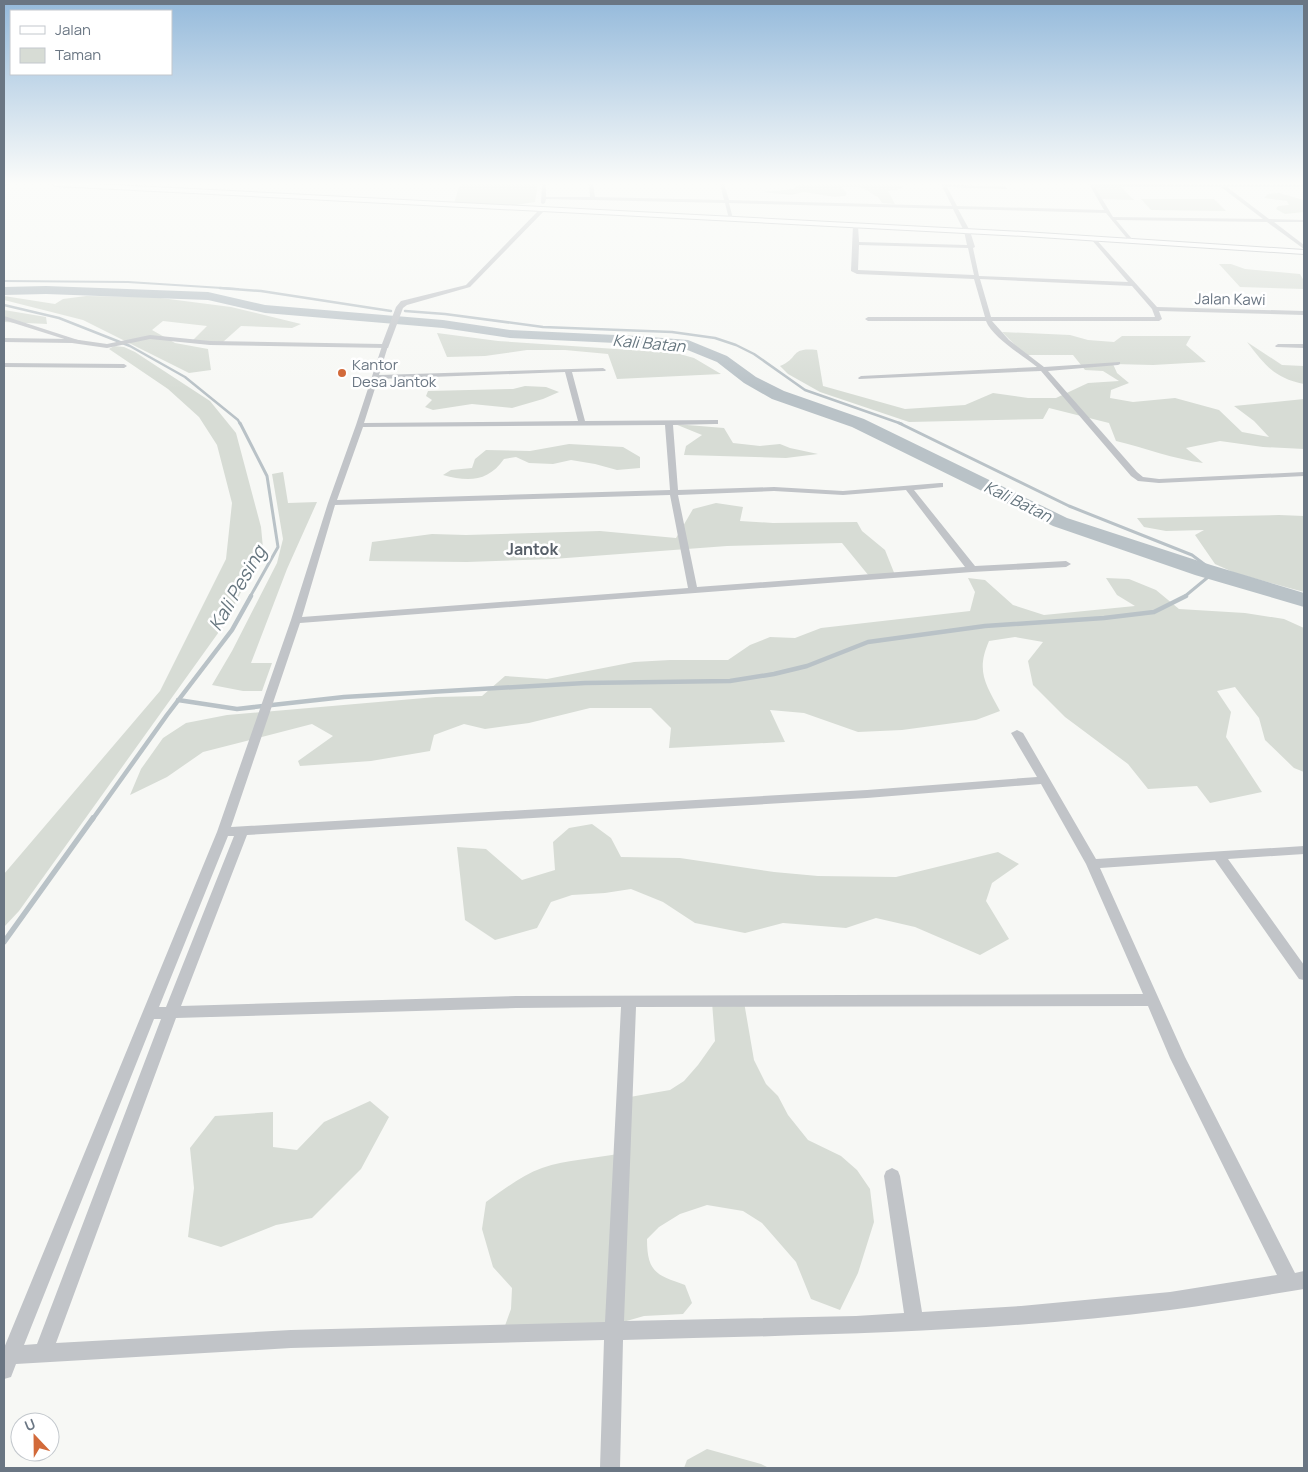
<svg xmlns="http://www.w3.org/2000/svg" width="1308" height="1472" font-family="Manrope,sans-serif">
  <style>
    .green { fill: #d7dcd5 }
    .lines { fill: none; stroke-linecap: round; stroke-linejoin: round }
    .stream-far4 { stroke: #b9c2c7; stroke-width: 2 }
    .stream-far3 { stroke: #b9c2c7; stroke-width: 2.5 }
    .stream-far2 { stroke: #b9c2c7; stroke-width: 3 }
    .stream-far1 { stroke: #b9c2c7; stroke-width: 4.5 }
    .stream { stroke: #b9c2c7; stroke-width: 5.5 }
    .river { fill: #b9c2c7; fill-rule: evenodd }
    .secondary-casing { stroke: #b2b6bb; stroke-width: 2 }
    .minor { fill: #c1c4c8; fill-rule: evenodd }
    .tertiary { fill: #c1c4c8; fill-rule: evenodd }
    .secondary { fill: #fff; fill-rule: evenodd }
    .poi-dot { fill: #d26a3a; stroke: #fff; stroke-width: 2 }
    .labels { text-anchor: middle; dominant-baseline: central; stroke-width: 5; stroke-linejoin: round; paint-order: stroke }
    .far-street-label { font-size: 15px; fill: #6a7683; stroke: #fff }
    .far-poi-label { font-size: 15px; fill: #6a7683; stroke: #fff; text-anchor: start }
    .far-water-label { font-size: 16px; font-style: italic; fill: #66767f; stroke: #fff }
    .far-quarter-label { font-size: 16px; font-weight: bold; fill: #575f69; stroke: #fff }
    .water-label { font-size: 19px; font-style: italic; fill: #66767f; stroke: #fff }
  </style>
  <rect width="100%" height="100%" fill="#f7f8f5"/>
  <!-- green -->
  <g class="green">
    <path d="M460,184H538L535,202L509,206L454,203Z"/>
    <path d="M892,184L904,187L897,190L888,191L895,204L882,203L878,197C872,195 870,191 864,189C858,186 849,187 842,187L847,194L845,196L835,197L804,192L791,195L761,192L794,189L798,185Z"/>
    <path d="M1095,187H1121L1134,200L1102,199Z"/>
    <path d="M1279,193L1304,200V212L1285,214L1276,209L1278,206L1289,205L1287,201L1264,198L1268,194Z"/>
    <path d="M1141,199H1214L1226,211L1151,210Z"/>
    <path d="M1219,264H1231L1245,269L1300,274L1304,281V289L1240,287Z"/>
    <path d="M4,296L55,304L63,299L86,296L153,297L231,307L301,324L292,328L241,326L223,342L192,341L207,326L163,321L152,330L175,343L208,349L211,370L189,373L83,320L4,300Z"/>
    <path d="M4,310L46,317L47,324L4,322Z"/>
    <path d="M1002,332L1070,335L1088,340L1114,342L1122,336H1191L1186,345L1206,362L1153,365L1113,364L1117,373L1129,383L1111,390L1110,398L1133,402L1175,398L1219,410L1242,432L1269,437L1254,421L1234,406L1304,399V449L1263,447L1220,441L1186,448L1203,463C1174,459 1145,448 1116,441L1109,423L1049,408L1043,419L909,422L820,392L788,374L780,366C800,358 789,347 817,350L823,386L905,409L965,405L993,393L1028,398H1056L1088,383L1119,381L1103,371L1085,370L1073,355H1025Z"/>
    <path d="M437,333L498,341L676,353L694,358L721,374L617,379L608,354L565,350H527L485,356L447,357Z"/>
    <path d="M1247,342L1282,365L1304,366V384C1274,378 1265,365 1247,342Z"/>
    <path d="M114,346L124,347L135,352L210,401L236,433L261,527L263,548L226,622L19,911L4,927V874L160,691L226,559L232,503L217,445L199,417L168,389L109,349Z"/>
    <path d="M525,386L546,387L559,392L543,399L512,408L472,404L433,410L425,407L432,400L426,396L428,391L513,389Z"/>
    <path d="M675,424L724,428L733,443L760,446L780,444L790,448L818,454L786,458L684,455L686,446L702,435Z"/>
    <path d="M569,444L623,447L640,457V468L617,470L595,464L571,460L553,464L529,463L516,457L504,459C488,482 468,482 443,475L451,470L472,468L475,459L486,450L530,451Z"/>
    <path d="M283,472L288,503L317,502L287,569L251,663H272L262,691H243L212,685L232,651L277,563L283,539L272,474Z"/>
    <path d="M716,503L743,507L740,521L773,523L857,522L862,531L885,550L895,575L869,576L842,543L727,546L553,559L467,562L369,561L372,542L432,534L466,535L600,531L676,538L693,509Z"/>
    <path d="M1279,515L1304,516V592L1235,573L1215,564L1195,535L1204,530L1166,531L1144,527L1137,518Z"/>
    <path d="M968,578L985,580L1013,605L1044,615L1135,606L1117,595L1106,578L1129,579L1156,590L1179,609L1245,613L1284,619L1304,628V772L1294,768L1265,740L1259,718L1235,687L1217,691L1231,712L1226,737L1262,792L1210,803L1197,786L1148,789L1128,764L1065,717L1033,685L1028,661L1043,642L1015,637L989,641C976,671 985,683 1000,711L976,720L902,730L858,732L804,713L770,710L785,742L669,748L671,728L651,708H590L529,723L485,729L464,724L434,735L430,751L371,761L300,766L298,761L333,736L312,724L203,752L167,777L130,795L141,769L163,738L186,723L227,715L436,697L482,696L505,676L547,679L634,662L670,660H728L750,645L770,637L795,638L821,628L970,611L975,592Z"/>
    <path d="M592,824L611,838L621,857L680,858L774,872L818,876L896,877L998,852L1019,864L992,883L986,901L1009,939L980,955L915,927L876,918L846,928L783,923L745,933L695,923L663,902L631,889L605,893L572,895L551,902L537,928L495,940L465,920L457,847L486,849L522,880L555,870L553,842L569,828Z"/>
    <path d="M712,1002H744L754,1060L766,1084L778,1096L788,1115L808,1140L841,1156L857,1170L870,1189L874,1222L858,1273L840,1310L811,1299L796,1262L762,1223L743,1211L707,1205L680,1214L659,1227L647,1239C647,1273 657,1275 685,1285L692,1303L683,1314L644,1316L588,1332L502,1334L511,1309L512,1288L493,1267L482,1229L486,1202C503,1190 522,1175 542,1168C567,1159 595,1159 622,1153L624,1098L670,1090L684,1081L698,1065L715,1041Z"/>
    <path d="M370,1101L389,1117L361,1169L312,1218L276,1225L221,1247L188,1237L194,1188L190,1148L215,1116L273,1112V1147L297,1150L324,1122Z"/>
    <path d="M707,1449L761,1464L769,1468H684L687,1460Z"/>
  </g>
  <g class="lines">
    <!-- stream-far4 -->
    <path class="stream-far4" d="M4,281L128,282L238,289"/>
    <!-- stream-far3 -->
    <g class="stream-far3">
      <path d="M220,288L261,291L391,311"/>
      <path d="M4,305L59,318L130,346L185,377L238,420L240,424"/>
      <path d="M405,311L445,314L543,327L672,332L715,338L736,345L754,354L805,390L902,424"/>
    </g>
    <!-- stream-far2 -->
    <g class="stream-far2">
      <path d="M240,423L267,476L278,547L250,597"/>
      <path d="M899,423L1069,506L1192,555L1204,564L1213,573L1184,597"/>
    </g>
    <!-- stream-far1 -->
    <g class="stream-far1">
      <path d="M178,700L237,709L344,697L585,683L730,681L774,674L807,666L868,642L985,626L1104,618L1154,612L1186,596"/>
      <path d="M92,820L167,715L232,630L251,596"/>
    </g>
    <!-- stream -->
    <path class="stream" d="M4,942L93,818"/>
    <!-- river -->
    <path class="river" d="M46,286L208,292L265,305L443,320L510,330L637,336L688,340L727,356L756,377L784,391L864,419L1067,518L1211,565L1304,593V607L1195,575L1053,526L852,427L772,399L744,383L717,362L685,349L637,344L510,338L443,328L265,313L208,300L46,294L4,295V287Z"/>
    <!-- secondary casing -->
    <g class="secondary-casing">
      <path id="secondary" d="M53,184H94L1024,232L1304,250V254L1024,236L56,186Z"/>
    </g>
    <!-- minor -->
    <g class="minor">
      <path d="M4,184H10L4,187Z"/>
      <path d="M542,184H546V197H590L589,184H593L595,197L724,200L720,184H724L729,200L952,206L941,184L1006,187L1008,189L947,187L957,206L1104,210L1089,184L1304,185V187H1227L1269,219L1304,220V222H1274L1304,245V249L1267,222L1116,220L1133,240L1130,242L1106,213L958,209L970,231L975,247L973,248L979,276L1128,282L1091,239L1093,236L1157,307L1304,311V315L1159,311L1162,319L1159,321H992L1009,340L1044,367L1120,362V364L1118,365L1048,371L1137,472L1143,477L1159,479L1304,472V476L1159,483L1138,481L1131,476L1041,371L859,379L858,378L861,376L1037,367C1023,356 992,337 986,321H868L865,319L868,317H985L974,279L857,274L851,271L853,225L858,226L859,242L967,245L964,231L953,209L729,203L733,219L731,220L729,219L725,203L546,199L545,203L543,204L541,203ZM1095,187H1221L1263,219L1113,217ZM859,245L968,248L974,275L858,270ZM980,279L1132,286L1152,309L1155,317H991Z"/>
      <path d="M4,316L81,341L82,342L77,343L4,320Z"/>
      <path d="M385,344L388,346L379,375L603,368L606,370L605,371L572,372L585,421L718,420V424H715L673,425L678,490L774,487L843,491L940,483H943V487L914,490L975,566L1066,561L1071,564L1066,567L972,572L300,623L231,827L867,790L1037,777L1011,733L1017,730L1023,733L1096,859L1304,846V854L1228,859L1304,965V980L1299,979L1215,860L1100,868L1185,1057L1295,1273L1304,1271V1289C1260,1296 1215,1304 1170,1310C989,1333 805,1335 623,1340L620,1468H600L604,1340L291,1348L16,1364L11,1377L4,1379V1348L217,832L291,620L328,503L356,425L382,346ZM565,372L578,421L364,423L378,379ZM665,425L670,490L337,500L363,427ZM906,490L965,567L697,587L678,495L774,491L843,495ZM670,495L688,588L302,617L335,505ZM1041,784L1086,864L1143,994L516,996L181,1006L247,835L867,798ZM228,836H234L166,1007H159ZM1148,1006L1170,1058L1277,1275L1170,1292L1021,1306L922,1312L900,1176L898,1171L892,1168L886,1171L884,1176L904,1313L856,1316L624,1321L636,1007ZM621,1007L605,1322L291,1330L56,1343L176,1018L516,1008ZM154,1019H161L37,1344L24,1345Z"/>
      <path d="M1278,344H1304V348L1276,347L1275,346Z"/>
      <path d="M4,363L124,364L127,366L124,368L4,367Z"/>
    </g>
    <!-- tertiary -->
    <path class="tertiary" d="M540,209L545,210L470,287L407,305L403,308L388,348L210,345L150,339L107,348L72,343L4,342V338L72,339L107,344L150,335L210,341L382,344L396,307L401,301L466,285Z"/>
    <!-- secondary -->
    <use href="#secondary" class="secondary"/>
  </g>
  <!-- sky -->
  <linearGradient id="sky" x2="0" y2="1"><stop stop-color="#95badb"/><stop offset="0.47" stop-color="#fbfcfa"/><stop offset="1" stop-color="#fbfcfa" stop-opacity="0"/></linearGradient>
  <rect width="1308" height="390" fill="url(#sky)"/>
  <!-- markers -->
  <circle class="poi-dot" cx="342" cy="373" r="5"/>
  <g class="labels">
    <!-- far-street labels -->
    <g class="far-street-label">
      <text transform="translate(1230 299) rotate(1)">Jalan Kawi</text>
    </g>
    <!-- far-poi labels -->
    <g class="far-poi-label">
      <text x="352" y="364">Kantor<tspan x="352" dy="17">Desa Jantok</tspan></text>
    </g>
    <!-- far-water labels -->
    <g class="far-water-label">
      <text transform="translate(649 343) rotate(5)">Kali Batan</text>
      <text transform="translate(1018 501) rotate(26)">Kali Batan</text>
    </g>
    <!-- far-quarter labels -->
    <g class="far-quarter-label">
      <text x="532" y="549">Jantok</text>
    </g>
    <!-- water labels -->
    <g class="water-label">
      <text transform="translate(237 588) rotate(-60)">Kali Pesing</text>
    </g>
  </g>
  <!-- border -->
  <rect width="1308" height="1472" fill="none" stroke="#6a7683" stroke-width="10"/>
  <!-- legend -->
  <rect x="10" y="10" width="162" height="65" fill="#ffffff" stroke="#c3c8cd"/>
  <rect x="20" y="26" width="25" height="8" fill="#ffffff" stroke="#c3c8cd"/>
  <text x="55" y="35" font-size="15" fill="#6a7683">Jalan</text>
  <rect x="20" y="48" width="25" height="15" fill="#d7dcd5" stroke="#c3c8cd"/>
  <text x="55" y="60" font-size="15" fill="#6a7683">Taman</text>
  <!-- north arrow -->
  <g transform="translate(35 1437) rotate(338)"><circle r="24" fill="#ffffff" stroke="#c3c8cd"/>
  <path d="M0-4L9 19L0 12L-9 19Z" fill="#d26a3a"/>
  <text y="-8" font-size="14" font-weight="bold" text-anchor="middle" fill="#6a7683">U</text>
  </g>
</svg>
